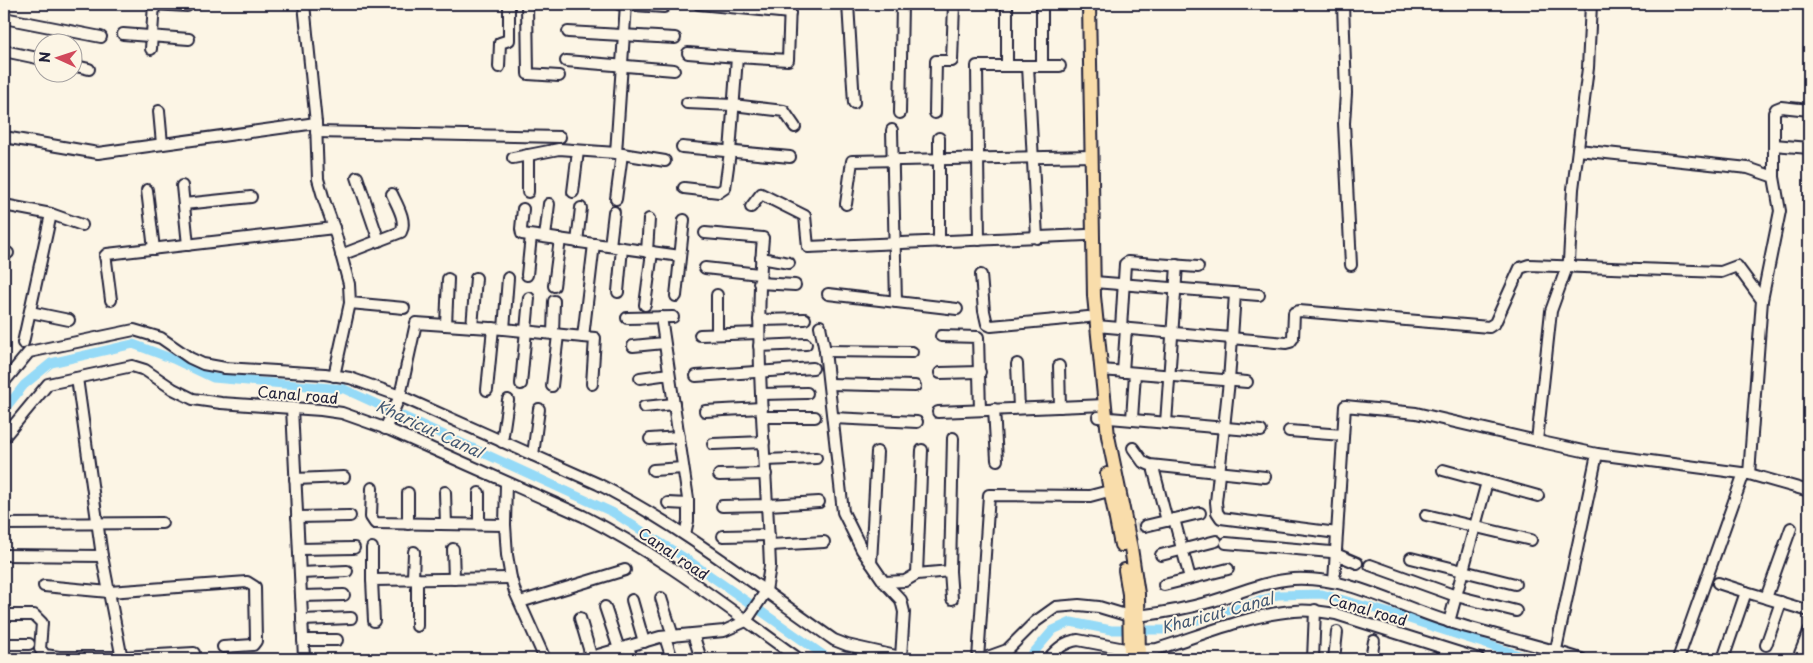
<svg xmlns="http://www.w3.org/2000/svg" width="1813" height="663" font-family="'Playpen Sans',sans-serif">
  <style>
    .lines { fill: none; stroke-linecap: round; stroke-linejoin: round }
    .canal { stroke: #95daf7; stroke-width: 9 }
    .minor-tunnel { stroke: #d0cbc3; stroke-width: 10; stroke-dasharray: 10 5; stroke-linecap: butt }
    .minor-casing { stroke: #22223b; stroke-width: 14 }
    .major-casing { stroke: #22223b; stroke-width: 16 }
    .minor { stroke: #fcf5e5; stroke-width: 10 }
    .major { stroke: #f9ddab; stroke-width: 12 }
    .labels { text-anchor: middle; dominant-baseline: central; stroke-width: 4; stroke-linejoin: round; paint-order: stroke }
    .street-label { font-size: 15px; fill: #22223b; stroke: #fcf5e5 }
    .water-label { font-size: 16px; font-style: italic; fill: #445973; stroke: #fcf5e5 }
  </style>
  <rect width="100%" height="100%" fill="#fcf5e5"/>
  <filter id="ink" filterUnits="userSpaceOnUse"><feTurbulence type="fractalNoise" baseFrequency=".02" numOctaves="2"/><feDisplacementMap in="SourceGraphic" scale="10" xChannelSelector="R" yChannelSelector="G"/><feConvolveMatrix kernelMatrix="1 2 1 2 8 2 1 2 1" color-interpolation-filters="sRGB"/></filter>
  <g filter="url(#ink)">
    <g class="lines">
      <!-- canal -->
      <g class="canal">
        <path d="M4,410L24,385L51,363L133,344L173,359L213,378L344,389L612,512L685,558L829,659"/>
        <path d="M1028,659L1053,630L1071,622L1111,630H1166L1278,595L1322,594L1397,615L1531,659"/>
      </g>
      <!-- minor-tunnel -->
      <path class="minor-tunnel" d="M1137,528L1145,526"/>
      <!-- minor casing -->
      <g class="minor-casing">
        <g id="minor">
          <path d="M152,4L187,6"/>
          <path d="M304,4L316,123L318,179L324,200L334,228L349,284L350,303L334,376"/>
          <path d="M527,4L528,74L559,76"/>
          <path d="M619,4L664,7"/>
          <path d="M699,4L790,13"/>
          <path d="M848,4L854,103"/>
          <path d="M1042,4V66"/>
          <path d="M1343,4L1346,93L1344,123L1351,265"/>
          <path d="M1591,4L1588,68L1573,189L1569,261L1551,311L1537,441L1597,454L1749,474L1809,491"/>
          <path d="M4,18L101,37"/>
          <path d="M568,32L675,38"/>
          <path d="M123,34L189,39"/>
          <path d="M151,49L154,4"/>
          <path d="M4,51L42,59"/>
          <path d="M688,53L737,57"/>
          <path d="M566,61L674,70"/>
          <path d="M72,65L89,69"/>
          <path d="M1007,66V4"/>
          <path d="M499,67L500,43L509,40V4"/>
          <path d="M687,103L733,105L784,111L795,127"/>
          <path d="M159,111L162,144"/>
          <path d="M900,113L902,4"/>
          <path d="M935,113L936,61H952L954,4"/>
          <path d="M892,130L896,302"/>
          <path d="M316,132L560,137"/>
          <path d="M4,137L98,153L316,123"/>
          <path d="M939,138V242"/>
          <path d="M1774,145L1809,148"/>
          <path d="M682,147L790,157"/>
          <path d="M1578,150L1748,168L1774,177L1780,211L1762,300"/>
          <path d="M616,153L626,4"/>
          <path d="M513,158L559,149L616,153L665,161"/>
          <path d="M357,177L379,241"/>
          <path d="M1774,177V113L1776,109L1781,107L1809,110"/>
          <path d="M182,186L188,245"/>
          <path d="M684,188L719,192L725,188L730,152L737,57L788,60L790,4"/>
          <path d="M147,190L154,249"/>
          <path d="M528,192V155"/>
          <path d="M573,192L578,151"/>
          <path d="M616,199L622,154"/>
          <path d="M184,204L251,197"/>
          <path d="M846,204L852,161L1092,156"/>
          <path d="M4,205L51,214L82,225"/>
          <path d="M751,207L761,194L805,216L808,247L1086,235"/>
          <path d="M523,209L521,229L522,234L680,256"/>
          <path d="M545,237L549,204"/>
          <path d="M1037,238L1028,66H1060"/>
          <path d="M979,240L977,66H1028"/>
          <path d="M577,242L581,208"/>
          <path d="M610,246L614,212"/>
          <path d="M4,252L8,253"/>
          <path d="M647,252L649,219"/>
          <path d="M341,255L401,232C407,221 397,205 392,194"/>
          <path d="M761,258L789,263"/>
          <path d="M705,268L759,274"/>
          <path d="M527,275L531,236"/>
          <path d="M981,275L984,311L987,324L991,326L1088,317"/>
          <path d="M1094,282L1259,295"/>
          <path d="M759,283L795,285"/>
          <path d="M554,286L560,239"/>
          <path d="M618,292L622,248"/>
          <path d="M828,294L957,309"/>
          <path d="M1235,294L1229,381L1216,502L1217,512L1221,518L1337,533"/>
          <path d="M676,296L684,220"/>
          <path d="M111,300L106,261L105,256L107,254L334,228"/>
          <path d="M350,303L404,308"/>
          <path d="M645,305L652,252"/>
          <path d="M30,312L69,320"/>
          <path d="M661,317L688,499V521L685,534"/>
          <path d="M627,318L673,317"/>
          <path d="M759,320L805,319"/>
          <path d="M446,325L448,279"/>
          <path d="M820,326L825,351L843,512L862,550L884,582L901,600L904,612L901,657"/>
          <path d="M1097,326L1286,343L1290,342L1293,338L1294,313L1299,311L1489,327L1495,323L1520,268L1529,265L1721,272L1737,266L1762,300L1749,474"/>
          <path d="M472,327L476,278"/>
          <path d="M1121,328L1125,264L1128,262L1198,267"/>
          <path d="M504,329L508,278"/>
          <path d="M553,334L554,301"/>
          <path d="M717,334V295"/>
          <path d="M700,335L759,333"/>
          <path d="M941,336L978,337L980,410"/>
          <path d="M583,337L595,338L592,384"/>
          <path d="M23,343L51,214"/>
          <path d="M633,346L664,343"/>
          <path d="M759,346L806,344"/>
          <path d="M825,351L912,352"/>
          <path d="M1017,364L1019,408"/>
          <path d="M1059,366L1060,407"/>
          <path d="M1102,370L1247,382"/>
          <path d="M1123,372L1126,328"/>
          <path d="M940,373L980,372"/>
          <path d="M696,376L813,368"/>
          <path d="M77,378L102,556L122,659"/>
          <path d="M640,378L669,374"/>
          <path d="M4,382L29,352L134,330L161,338L190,358L203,364L225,368L325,374L350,378L400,396L598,484C683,527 756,586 834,640L847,645L909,659"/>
          <path d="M521,384L529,298"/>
          <path d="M829,384L915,386"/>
          <path d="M552,386L558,335"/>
          <path d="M487,390L493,328"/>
          <path d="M761,394L807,393"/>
          <path d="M644,407L674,404"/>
          <path d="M292,408L304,658"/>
          <path d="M994,409L997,460"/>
          <path d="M705,411L762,408"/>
          <path d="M938,412L1105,405"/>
          <path d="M763,417H815"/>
          <path d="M1098,417L1261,431"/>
          <path d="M833,418L917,422"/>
          <path d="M1132,419L1135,373"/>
          <path d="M1166,423L1177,265"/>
          <path d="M385,429L400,396L416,323L504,329L583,337L594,244"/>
          <path d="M1289,431L1343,435"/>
          <path d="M4,437L48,384L132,366L145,370L173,389L193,399L221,403L321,410L342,413L390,430L583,516C661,555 729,609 799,659"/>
          <path d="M650,439L679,437"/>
          <path d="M502,442L508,400"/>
          <path d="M713,444L764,442"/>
          <path d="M1133,448L1143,462L1150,465L1265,477"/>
          <path d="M922,450L917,574L950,571L953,438"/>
          <path d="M533,455L539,409"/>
          <path d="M765,460L816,458"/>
          <path d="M653,470L683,468"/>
          <path d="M1443,470L1538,496"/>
          <path d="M1154,471L1167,521"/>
          <path d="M719,475L766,474"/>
          <path d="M295,479L344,477"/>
          <path d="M506,483L505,525L507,555L511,578L515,592L545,659"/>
          <path d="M372,488L371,517L375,523L505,525"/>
          <path d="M445,492L446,524"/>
          <path d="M408,493V524"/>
          <path d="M479,493V524"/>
          <path d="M668,503L688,504"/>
          <path d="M722,506L768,505L819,502"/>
          <path d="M1426,515L1531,540"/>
          <path d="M297,517L350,516"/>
          <path d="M1174,519L1190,578"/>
          <path d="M4,524L162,523"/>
          <path d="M1145,526L1200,513"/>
          <path d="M723,536L769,535"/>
          <path d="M1226,543L1331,552L1357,563"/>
          <path d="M770,545L824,542"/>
          <path d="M372,548V580"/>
          <path d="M299,549L354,548"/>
          <path d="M453,549L454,579"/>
          <path d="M4,555L102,556"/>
          <path d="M1161,555L1216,541"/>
          <path d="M1411,558L1515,584"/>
          <path d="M871,563L877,452"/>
          <path d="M1370,565L1456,596L1516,611"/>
          <path d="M950,571L952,599"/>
          <path d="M300,573L347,571"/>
          <path d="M413,579L414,552"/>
          <path d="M417,579V626"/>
          <path d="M884,582L905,581L917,574"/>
          <path d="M1334,582L1345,406L1416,413L1537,441"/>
          <path d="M1718,583L1746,592"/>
          <path d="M1164,585L1228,569"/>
          <path d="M44,586L109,592L247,582L255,587L256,641L253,645L223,647"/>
          <path d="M301,596L344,595"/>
          <path d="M661,598L673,636"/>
          <path d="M1766,598L1791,528"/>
          <path d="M632,600L644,642"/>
          <path d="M520,602L625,570"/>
          <path d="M605,607L619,649"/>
          <path d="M4,615H34L42,623L40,649L45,655L59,657H121L194,653"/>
          <path d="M580,618L592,659"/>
          <path d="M302,620L351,618"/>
          <path d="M374,621L372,580L511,578"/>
          <path d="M1449,622L1487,482"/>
          <path d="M693,634L701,659"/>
          <path d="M665,637L672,659"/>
          <path d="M303,640H337"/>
          <path d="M4,644H29"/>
          <path d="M1766,645L1781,602"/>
          <path d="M628,647L632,659"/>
          <path d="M1799,656L1809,631"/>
          <path d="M584,659L660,637L724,631L746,621L766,591L770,566C766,457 753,347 763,238L705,233"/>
          <path d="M978,659L989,495L1090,496L1109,491"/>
          <path d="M982,659L1007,650L1035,622L1056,607L1079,605L1099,607L1129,616H1138C1163,613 1189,608 1213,601C1239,593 1266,581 1293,579C1349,576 1397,606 1450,622C1493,635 1538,645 1581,659"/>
          <path d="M1048,659C1057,649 1064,642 1078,640L1130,650L1157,649C1199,636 1251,614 1294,611C1309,609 1322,612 1336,614L1479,659"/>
          <path d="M1313,659L1315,610"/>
          <path d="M1334,659L1337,632"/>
          <path d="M1371,659L1374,641"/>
          <path d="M1554,659L1597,454"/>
          <path d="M1678,659L1744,473"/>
          <path d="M1723,659L1746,592L1809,611"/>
        </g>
      </g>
      <!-- major casing -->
      <g class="major-casing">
        <g id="major">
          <path d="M1089,4L1094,296L1108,436L1131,548L1138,594L1139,659"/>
          <path d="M1107,474L1121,545"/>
          <path d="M1125,570L1129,594L1130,659"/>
        </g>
      </g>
      <!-- minor -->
      <use href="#minor" class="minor"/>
      <!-- major -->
      <use href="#major" class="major"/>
    </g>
  </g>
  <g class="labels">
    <!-- street labels -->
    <g class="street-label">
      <text transform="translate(298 394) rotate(5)">Canal road</text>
      <text transform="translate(674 553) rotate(34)">Canal road</text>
      <text transform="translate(1368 609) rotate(16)">Canal road</text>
    </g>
    <!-- water labels -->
    <g class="water-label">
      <text transform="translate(430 428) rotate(25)">Kharicut Canal</text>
      <text transform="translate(1217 612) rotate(-15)">Kharicut Canal</text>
    </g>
  </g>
  <!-- margin -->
  <rect width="1813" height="663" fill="none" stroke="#fcf5e5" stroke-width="20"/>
  <rect x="10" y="10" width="1793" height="643" fill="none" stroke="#22223b" stroke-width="2" filter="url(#ink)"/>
  <!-- north arrow -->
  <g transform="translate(58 58) rotate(273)"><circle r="24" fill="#fcf5e5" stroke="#a5a1a1"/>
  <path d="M0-4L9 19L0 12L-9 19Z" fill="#d1495b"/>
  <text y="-8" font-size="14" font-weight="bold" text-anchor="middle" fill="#22223b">N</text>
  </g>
</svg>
